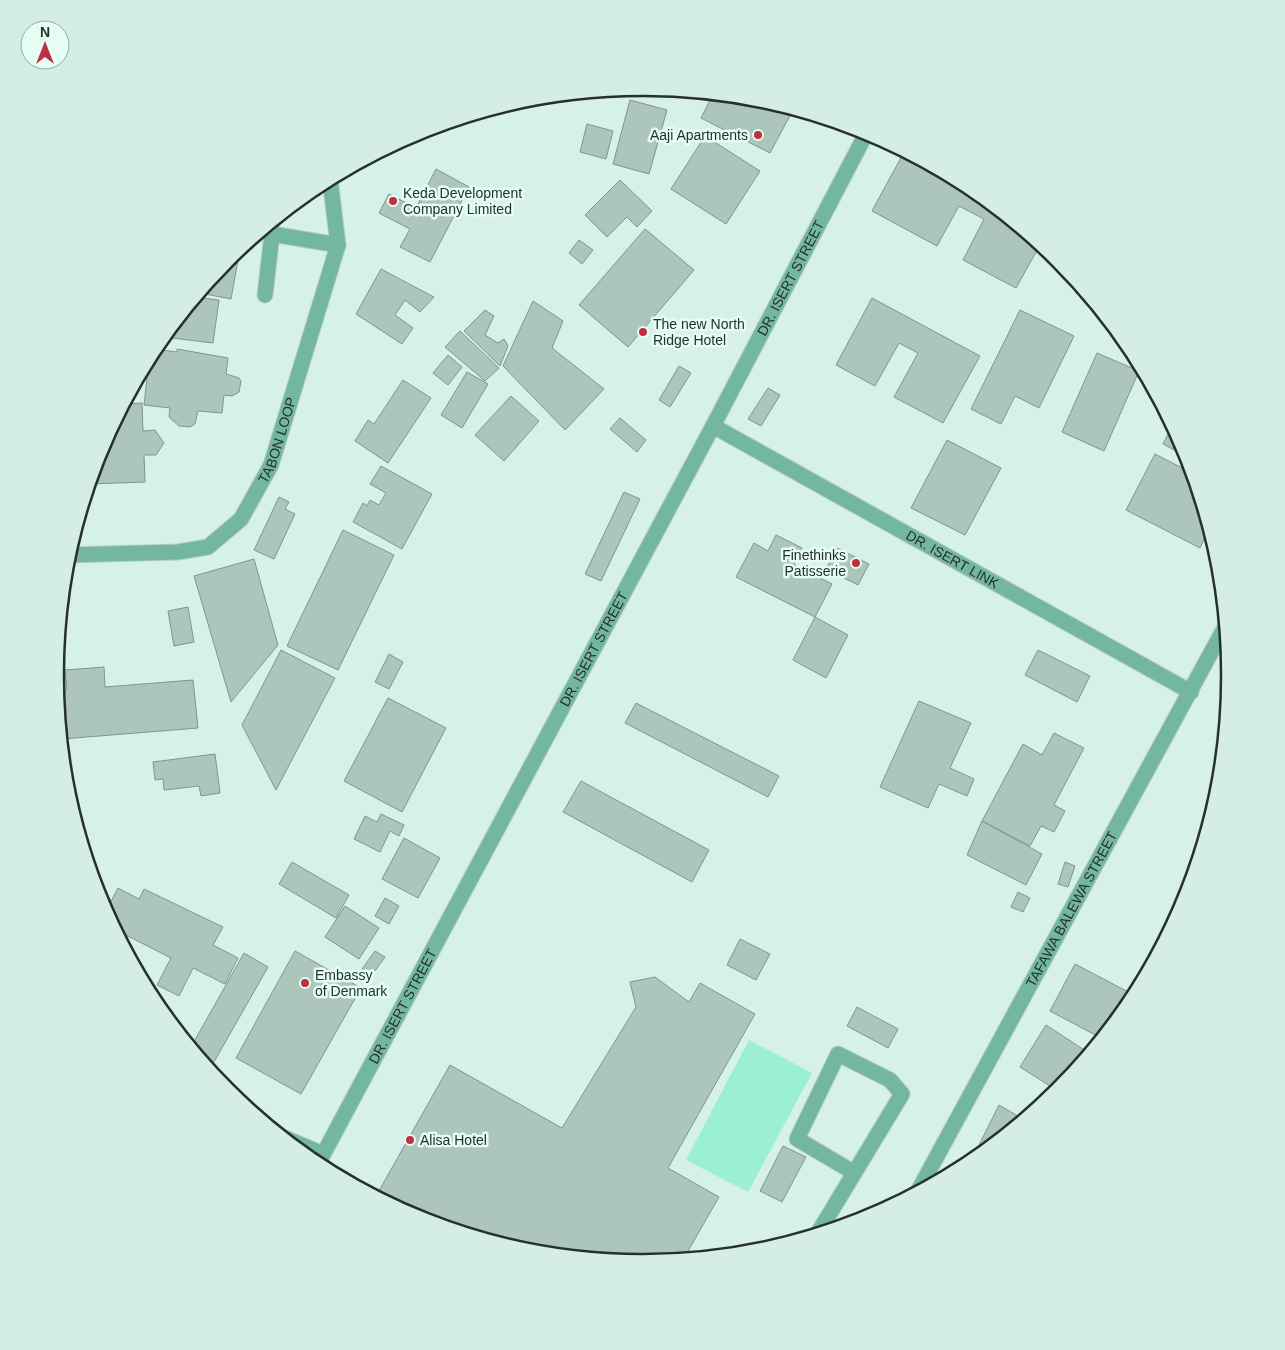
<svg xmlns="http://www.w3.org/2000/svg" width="1285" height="1350" font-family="Helvetica,sans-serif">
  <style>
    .green { fill: #9befd2 }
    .building { fill: #acc6bc; stroke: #7e978e }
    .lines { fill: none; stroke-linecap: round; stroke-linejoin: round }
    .minor-casing { stroke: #b6cec5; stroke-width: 17 }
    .minor { stroke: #74b79f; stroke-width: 15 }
    .poi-dot { fill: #c02f3f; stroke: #e4fef4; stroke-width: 2 }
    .labels { text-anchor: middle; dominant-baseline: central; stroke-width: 5; stroke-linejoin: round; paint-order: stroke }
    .poi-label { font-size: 14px; fill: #26302c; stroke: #e4fef4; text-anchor: start }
    .street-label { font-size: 14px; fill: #26302c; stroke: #e4fef4 }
    .rim { fill: none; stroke: #26302c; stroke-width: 2.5 }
  </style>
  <rect width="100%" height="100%" fill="#d6f1e7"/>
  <!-- green -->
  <path class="green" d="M749,1040L812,1073L748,1192L686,1160Z"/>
  <!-- building -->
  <g class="building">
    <path d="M713,94L757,99L793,110L770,153L701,118Z"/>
    <path d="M630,100L667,110L649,174L613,164Z"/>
    <path d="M587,124L613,131L606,159L580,152Z"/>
    <path d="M705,136L760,171L726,224L671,189Z"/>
    <path d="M904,152L969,187L1040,245L1016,288L963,260L984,219L959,206L937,246L872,211Z"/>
    <path d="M436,169L469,187L430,262L400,247L410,229L379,213L389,194L416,208Z"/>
    <path d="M620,180L652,211L637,227L627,217L607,237L585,215Z"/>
    <path d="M296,203V209L288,210Z"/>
    <path d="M645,229L694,270L628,347L579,305Z"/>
    <path d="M579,240L593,250L582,264L569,253Z"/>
    <path d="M240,249L231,299L200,293L227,259Z"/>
    <path d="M381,269L434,297L420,312L405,300L395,315L413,328L402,344L356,314Z"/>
    <path d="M196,297L219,300L213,343L164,337Z"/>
    <path d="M872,298L980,356L943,423L894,397L918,353L899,343L875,386L836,365Z"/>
    <path d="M533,301L563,321L552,348L604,389L565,430L503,366Z"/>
    <path d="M485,310L494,316L485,335L498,343L504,339L508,346L500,366L464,331Z"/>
    <path d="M1020,310L1074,336L1039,408L1015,396L1001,424L971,409Z"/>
    <path d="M460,331L499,368L485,381L445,347Z"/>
    <path d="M154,349L177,352V349L228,358L226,374L239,378L241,381L239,392L232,396L224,395L222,413L198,411L195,424L190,427L179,426L169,417L170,408L144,405L149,359Z"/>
    <path d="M1097,353L1139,371L1104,451L1062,432Z"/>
    <path d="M448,355L462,367L448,385L433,373Z"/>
    <path d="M679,366L691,373L670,407L659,400Z"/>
    <path d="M467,372L488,384L462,428L441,415Z"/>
    <path d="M403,380L431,398L388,463L355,441L368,420L374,424Z"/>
    <path d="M768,388L780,395L761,426L748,419Z"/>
    <path d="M511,396L539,421L504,461L475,435Z"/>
    <path d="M142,403L143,431L155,430L164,443L156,455H144L145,482L90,484L100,450L124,404Z"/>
    <path d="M620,418L646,440L637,452L610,429Z"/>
    <path d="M1172,426L1185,450L1187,457L1163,444Z"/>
    <path d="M947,440L1001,468L965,535L911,508Z"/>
    <path d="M1155,454L1192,473L1209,529L1200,548L1126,510Z"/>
    <path d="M381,466L432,494L402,549L353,522L363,503L367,506L370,500L379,505L386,493L370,484Z"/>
    <path d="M624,492L640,499L601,581L585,574Z"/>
    <path d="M279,497L289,502L285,509L295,514L274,559L254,550Z"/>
    <path d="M343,530L394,555L338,670L287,646Z"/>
    <path d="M776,535L802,548L794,565L832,584L815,617L736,577L754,543L768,551Z"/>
    <path d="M837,548L869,564L858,585L826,569Z"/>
    <path d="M254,559L278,645L231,702L194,576Z"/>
    <path d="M188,607L194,642L174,646L168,611Z"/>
    <path d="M815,617L848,635L826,678L793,660Z"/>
    <path d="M281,650L335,678L276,790L242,725Z"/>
    <path d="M1038,650L1090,676L1077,702L1025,675Z"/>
    <path d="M389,654L403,662L389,689L375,682Z"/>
    <path d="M104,667L105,687L193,680L198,728L62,739L57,691L67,690L65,670Z"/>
    <path d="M388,698L446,728L402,812L344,781Z"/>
    <path d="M919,701L971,723L950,768L974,779L967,796L939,784L928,808L880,787Z"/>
    <path d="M636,703L779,776L768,797L625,723Z"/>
    <path d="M1054,733L1084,748L1054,805L1065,811L1054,832L1041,826L1030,846L982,821L1023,744L1042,755Z"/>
    <path d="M215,754L220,793L201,796L199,786L164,790L163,779L155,780L153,762Z"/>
    <path d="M581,781L709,850L692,882L563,812Z"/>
    <path d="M381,814L404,825L399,836L390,831L380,852L354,839L365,816L377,822Z"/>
    <path d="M982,821L1042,854L1026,885L967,855Z"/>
    <path d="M404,838L440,858L418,898L382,879Z"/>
    <path d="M292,862L349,895L336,918L279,884Z"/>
    <path d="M1065,862L1075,866L1068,887L1058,884Z"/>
    <path d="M118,888L139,899L144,889L223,927L213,945L238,958L225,984L193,968L179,996L157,985L171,958L116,930L106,911Z"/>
    <path d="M1018,892L1030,898L1023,912L1011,907Z"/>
    <path d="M385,898L399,906L389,924L375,916Z"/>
    <path d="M345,906L379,928L359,959L325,937Z"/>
    <path d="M740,939L770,954L756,980L727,965Z"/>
    <path d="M295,951L361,988L301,1094L236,1058Z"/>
    <path d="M375,951L385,957L372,975L362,969Z"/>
    <path d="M244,953L268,967L210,1069L191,1047Z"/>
    <path d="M1075,964L1134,995L1101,1038L1050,1011Z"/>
    <path d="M655,977L689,1002L700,983L755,1014L668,1168L719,1197L684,1258L642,1262L603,1259L596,1255L595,1258L528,1251L417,1218L376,1196L450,1065L562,1128L636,1007L630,982Z"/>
    <path d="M857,1007L898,1029L888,1048L847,1026Z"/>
    <path d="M1046,1025L1089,1053L1058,1091L1020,1067Z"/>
    <path d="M999,1105L1023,1119L970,1163Z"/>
    <path d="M783,1146L806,1157L782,1202L760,1191Z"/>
  </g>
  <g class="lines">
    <!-- minor casing -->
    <g class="minor-casing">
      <g id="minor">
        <path d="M272,234L338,245"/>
        <path d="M265,295L272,234L271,224"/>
        <path id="s1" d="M713,426L1191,692"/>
        <path id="s2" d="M68,555L178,552L208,547L241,519L271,465L338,245L330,179"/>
        <path d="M285,1138L323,1154"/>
        <path id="s3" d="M318,1164L713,426L867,132"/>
        <path id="s4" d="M918,1191L1225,627"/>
        <path d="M818,1233L902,1094L890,1080L838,1054L797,1139L853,1172"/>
      </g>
    </g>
    <!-- minor -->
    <use href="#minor" class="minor"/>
  </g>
  <!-- markers -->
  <g class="poi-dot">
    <circle cx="758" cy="135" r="5"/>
    <circle cx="393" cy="201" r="5"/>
    <circle cx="643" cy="332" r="5"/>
    <circle cx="856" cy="563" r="5"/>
    <circle cx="305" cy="983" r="5"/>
    <circle cx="410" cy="1140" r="5"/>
  </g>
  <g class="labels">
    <!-- poi labels -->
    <g class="poi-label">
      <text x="748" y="135" text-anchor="end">Aaji Apartments</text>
      <text x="403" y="193">Keda Development<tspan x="403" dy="16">Company Limited</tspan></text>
      <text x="653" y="324">The new North<tspan x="653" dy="16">Ridge Hotel</tspan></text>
      <text x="846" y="555" text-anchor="end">Finethinks<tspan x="846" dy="16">Patisserie</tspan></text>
      <text x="315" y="975">Embassy<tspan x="315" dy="16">of Denmark</tspan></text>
      <text x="420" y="1140">Alisa Hotel</text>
    </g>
    <!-- street labels -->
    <g class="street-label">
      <text stroke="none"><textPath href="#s3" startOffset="1004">DR. ISERT STREET</textPath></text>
      <text stroke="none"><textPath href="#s2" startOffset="271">TABON LOOP</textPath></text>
      <text stroke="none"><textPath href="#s1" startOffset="274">DR. ISERT LINK</textPath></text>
      <text stroke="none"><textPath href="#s3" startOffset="584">DR. ISERT STREET</textPath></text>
      <text stroke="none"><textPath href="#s4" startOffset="321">TAFAWA BALEWA STREET</textPath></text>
      <text stroke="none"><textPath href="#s3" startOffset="179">DR. ISERT STREET</textPath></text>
    </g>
  </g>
  <!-- crop -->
  <path d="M0 0H1285V1350H0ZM642 96H643A578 578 0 0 1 1221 674V676A578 578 0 0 1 643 1254H642A578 578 0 0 1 64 676V674A578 578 0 0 1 642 96Z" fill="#d5eee4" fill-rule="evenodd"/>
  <path class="rim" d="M642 96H643A578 578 0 0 1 1221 674V676A578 578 0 0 1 643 1254H642A578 578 0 0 1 64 676V674A578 578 0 0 1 642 96Z"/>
  <!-- north arrow -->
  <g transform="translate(45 45)"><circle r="24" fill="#e4fef4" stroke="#98aca4"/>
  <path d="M0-4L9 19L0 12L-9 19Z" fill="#c02f3f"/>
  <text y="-8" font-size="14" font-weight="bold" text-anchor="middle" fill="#26302c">N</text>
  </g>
</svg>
